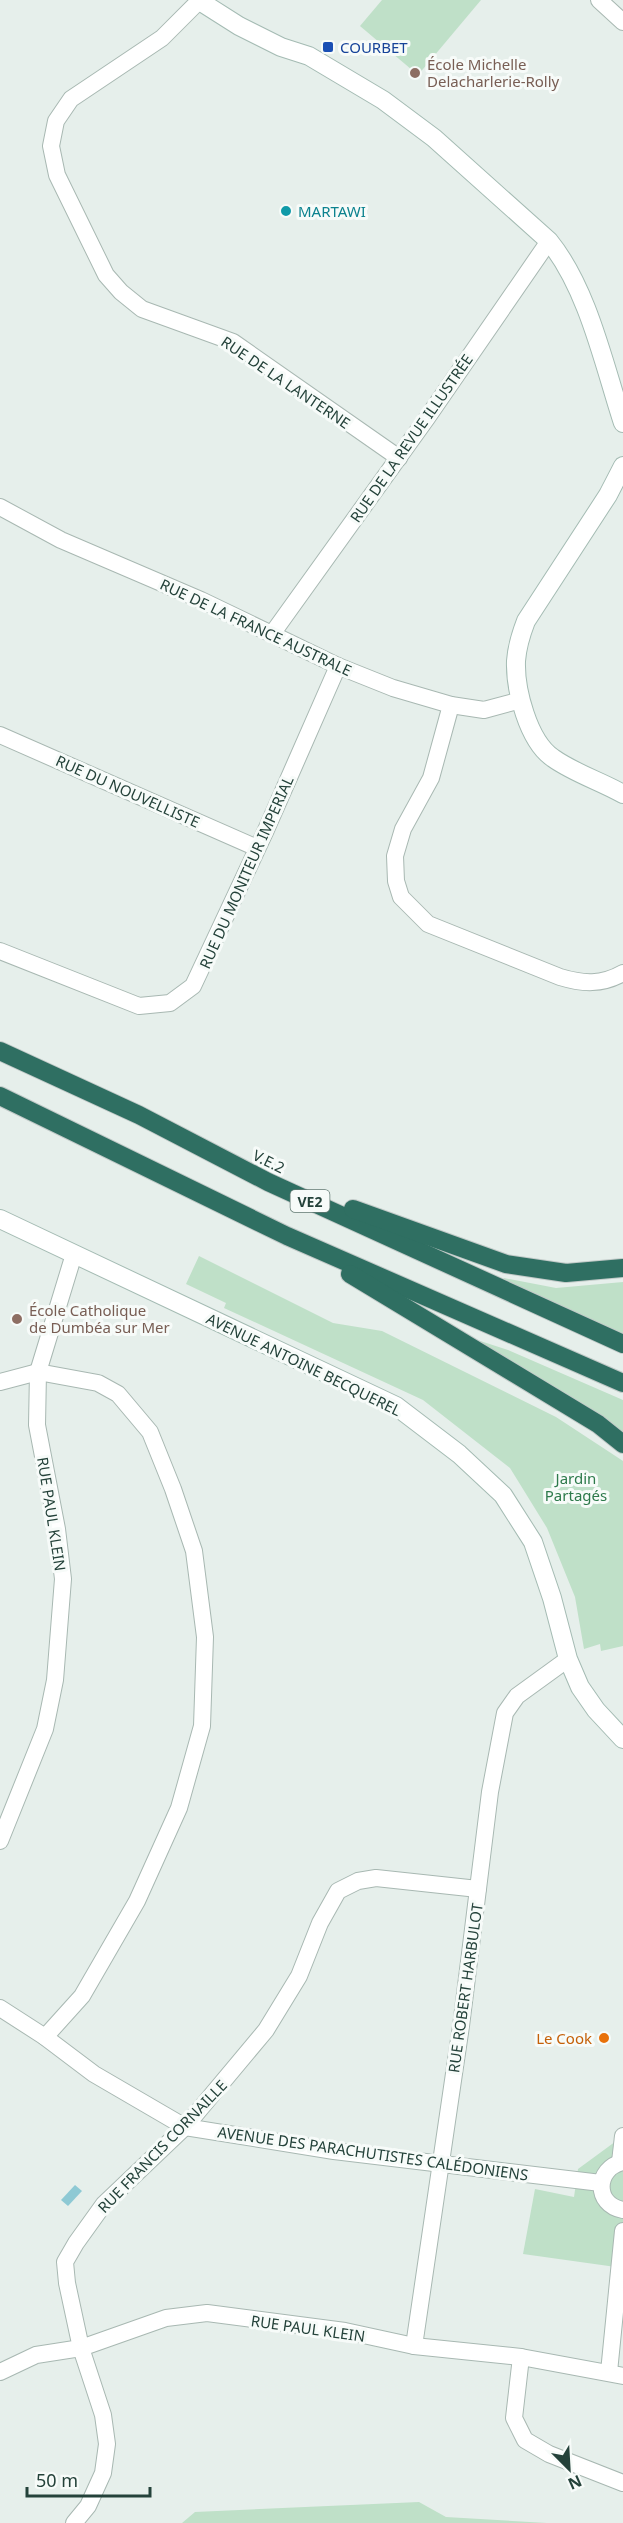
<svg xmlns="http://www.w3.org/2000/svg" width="623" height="2523" font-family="'Noto Sans',sans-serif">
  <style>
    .green { fill: #bfe0c8 }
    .water { fill: #8ec9d4 }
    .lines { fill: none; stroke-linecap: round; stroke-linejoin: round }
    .street-casing { stroke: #a8b8b2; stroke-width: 18 }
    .secondary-casing { stroke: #a4bbb3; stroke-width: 20 }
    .highway-casing { stroke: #c2cac8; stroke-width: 20 }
    .street { stroke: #fff; stroke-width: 16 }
    .secondary { stroke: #fff; stroke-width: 18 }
    .highway { stroke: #2f6f62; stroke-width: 18 }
    .transit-dot { fill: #1a4fb4; stroke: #f7fbf9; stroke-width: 2 }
    .education-dot { fill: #8d6e63; stroke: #f7fbf9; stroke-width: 2 }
    .culture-dot { fill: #0f9aa8; stroke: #f7fbf9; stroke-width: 2 }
    .food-dot { fill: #e8710a; stroke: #f7fbf9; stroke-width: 2 }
    .labels { text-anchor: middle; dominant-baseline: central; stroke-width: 6; stroke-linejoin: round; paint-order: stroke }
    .shield { fill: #f7fbf9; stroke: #637a73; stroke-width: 1.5 }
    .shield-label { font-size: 14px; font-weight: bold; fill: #24423a }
    .transit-label { font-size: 15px; fill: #164399; stroke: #f7fbf9; text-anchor: start }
    .education-label { font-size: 15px; fill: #785e54; stroke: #f7fbf9; text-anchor: start }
    .culture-label { font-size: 15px; fill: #0d838f; stroke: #f7fbf9; text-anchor: start }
    .street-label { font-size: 15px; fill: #24423a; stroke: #f7fbf9 }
    .park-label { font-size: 15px; fill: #2d7a4b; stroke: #f7fbf9 }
    .food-label { font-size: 15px; fill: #c56008; stroke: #f7fbf9; text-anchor: end }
  </style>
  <rect width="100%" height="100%" fill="#e6efeb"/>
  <!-- green -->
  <g class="green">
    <path d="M382,0H481L418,75L360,26Z"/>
    <path d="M199,1256L333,1323L382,1331L556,1417L620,1459L623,1461V1646L601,1651L600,1644L584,1649L575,1597L547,1528L510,1468L423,1400L224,1308L226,1303L186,1284Z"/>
    <path d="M504,1278L556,1288L623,1282V1335L502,1283Z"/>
    <path d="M468,1337L508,1350L623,1400V1434C575,1396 521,1367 468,1337Z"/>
    <path d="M623,2136V2268L523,2254L535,2189L574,2197L578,2169Z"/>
    <path d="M419,2502L446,2517L547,2523H182L195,2512Z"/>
  </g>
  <!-- water -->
  <path class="water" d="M75,2185L82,2191L68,2206L61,2200Z"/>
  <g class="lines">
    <!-- street casing -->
    <g class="street-casing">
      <g id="street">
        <path d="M599,0L623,22"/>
        <path d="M199,1L162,38L71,99L56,121L51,146L57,175L106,275L121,292L142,309L233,342L399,458"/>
        <path d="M0,507L61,540L201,600L338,666L393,688L451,705L484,710L521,700"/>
        <path d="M272,634L427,418L549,241"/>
        <path d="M451,705L431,778L403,829L395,856L396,881L401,897L428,924L560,977C583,984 602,985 623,973"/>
        <path d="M0,735L257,848"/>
        <path d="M0,951L139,1006L170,1003L193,986L266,830L338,666"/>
        <path d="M0,1382L38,1372L98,1383L118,1394L150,1432L173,1489L194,1551L205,1637L202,1726L179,1808L137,1901L82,1996L45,2037"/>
        <path d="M0,1841L45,1729L55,1680L63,1579L57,1529L37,1425L38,1372L74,1254"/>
        <path d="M0,2008L45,2037L94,2074L185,2127L334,2151L601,2183"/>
        <path d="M620,2162L623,2136"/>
        <path d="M623,2162C595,2168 594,2205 623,2210"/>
        <path d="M414,2346L461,2026L490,1792L505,1713L517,1696L568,1659"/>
        <path d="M521,2357L514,2418L525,2440L549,2454L623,2483"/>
        <path d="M0,2372L36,2355L81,2348L166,2318L207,2313L345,2331L414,2346L521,2357L623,2376"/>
        <path d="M609,2372L623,2231"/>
        <path d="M74,2523L88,2506L103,2473L107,2444L103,2415L81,2348L67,2283L65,2262L76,2243L104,2204L185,2127L266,2030L299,1976L320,1923L338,1891L358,1881L376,1878L478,1889"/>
      </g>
    </g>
    <!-- secondary casing -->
    <g class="secondary-casing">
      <g id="secondary">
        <path d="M198,0L239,26L281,47L309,56L383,100L434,138L549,241C588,289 604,365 623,423"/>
        <path d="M623,466L608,495L526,621C521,634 517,646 516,661C515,689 528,741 553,758C574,773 600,781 623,794"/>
        <path d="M0,1219L396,1406L459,1454L503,1495L533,1542L552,1598L568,1659L580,1687L596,1710L623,1739"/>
      </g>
    </g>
    <!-- highway casing -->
    <g class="highway-casing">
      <g id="highway">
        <path d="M0,1051L139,1115L268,1182L623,1344"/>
        <path d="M0,1096L287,1236L623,1383"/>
        <path d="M353,1209L506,1264L566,1273L623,1268"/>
        <path d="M350,1274L598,1424L623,1444"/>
      </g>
    </g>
    <!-- street -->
    <use href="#street" class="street"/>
    <!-- secondary -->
    <use href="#secondary" class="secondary"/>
    <!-- highway -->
    <use href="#highway" class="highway"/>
  </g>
  <!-- markers -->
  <rect class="transit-dot" x="322" y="41" width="12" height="12" rx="3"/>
  <g class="education-dot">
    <circle cx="415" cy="73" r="6"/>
    <circle cx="17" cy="1319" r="6"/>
  </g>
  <circle class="culture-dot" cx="286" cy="211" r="6"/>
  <circle class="food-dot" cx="604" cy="2038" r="6"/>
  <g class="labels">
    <!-- shield labels -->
    <rect class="shield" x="290.5" y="1190" width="39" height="22" rx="4.5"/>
    <g class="shield-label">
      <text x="310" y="1201">VE2</text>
    </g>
    <!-- transit labels -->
    <g class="transit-label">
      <text x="340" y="47">COURBET</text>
    </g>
    <!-- education labels -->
    <g class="education-label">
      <text x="427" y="64">École Michelle<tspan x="427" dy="17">Delacharlerie-Rolly</tspan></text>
      <text x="29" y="1310">École Catholique<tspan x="29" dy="17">de Dumbéa sur Mer</tspan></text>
    </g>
    <!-- culture labels -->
    <g class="culture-label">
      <text x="298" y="211">MARTAWI</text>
    </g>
    <!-- street labels -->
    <g class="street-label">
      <text transform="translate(286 382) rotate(34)">RUE DE LA LANTERNE</text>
      <text transform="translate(411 438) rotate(-55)">RUE DE LA REVUE ILLUSTRÉE</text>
      <text transform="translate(256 627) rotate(25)">RUE DE LA FRANCE AUSTRALE</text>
      <text transform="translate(128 791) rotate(24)">RUE DU NOUVELLISTE</text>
      <text transform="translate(246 872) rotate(-66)">RUE DU MONITEUR IMPERIAL</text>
      <text transform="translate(269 1161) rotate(26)">V.E.2</text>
      <text transform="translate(304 1364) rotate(26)">AVENUE ANTOINE BECQUEREL</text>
      <text transform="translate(52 1514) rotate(81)">RUE PAUL KLEIN</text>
      <text transform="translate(465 1988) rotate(-82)">RUE ROBERT HARBULOT</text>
      <text transform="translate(162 2146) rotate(-46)">RUE FRANCIS CORNAILLE</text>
      <text transform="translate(373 2153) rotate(8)">AVENUE DES PARACHUTISTES CALÉDONIENS</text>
      <text transform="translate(308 2328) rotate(8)">RUE PAUL KLEIN</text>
    </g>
    <!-- park labels -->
    <g class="park-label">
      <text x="576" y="1478">Jardin<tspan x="576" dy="17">Partagés</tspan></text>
    </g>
    <!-- food labels -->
    <g class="food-label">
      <text x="592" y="2038">Le Cook</text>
    </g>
  </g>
  <!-- north arrow -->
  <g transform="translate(569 2469) rotate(156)" stroke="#f7fbf9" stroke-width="4.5" paint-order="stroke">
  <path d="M0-4.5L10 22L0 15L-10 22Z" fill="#24423a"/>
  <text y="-9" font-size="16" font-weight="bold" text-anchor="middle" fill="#24423a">N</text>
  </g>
  <!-- scale -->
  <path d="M27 2487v9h123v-9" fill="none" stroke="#24423a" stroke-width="3"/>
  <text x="36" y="2487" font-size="18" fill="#24423a" stroke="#f7fbf9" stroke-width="4.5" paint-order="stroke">50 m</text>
</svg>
